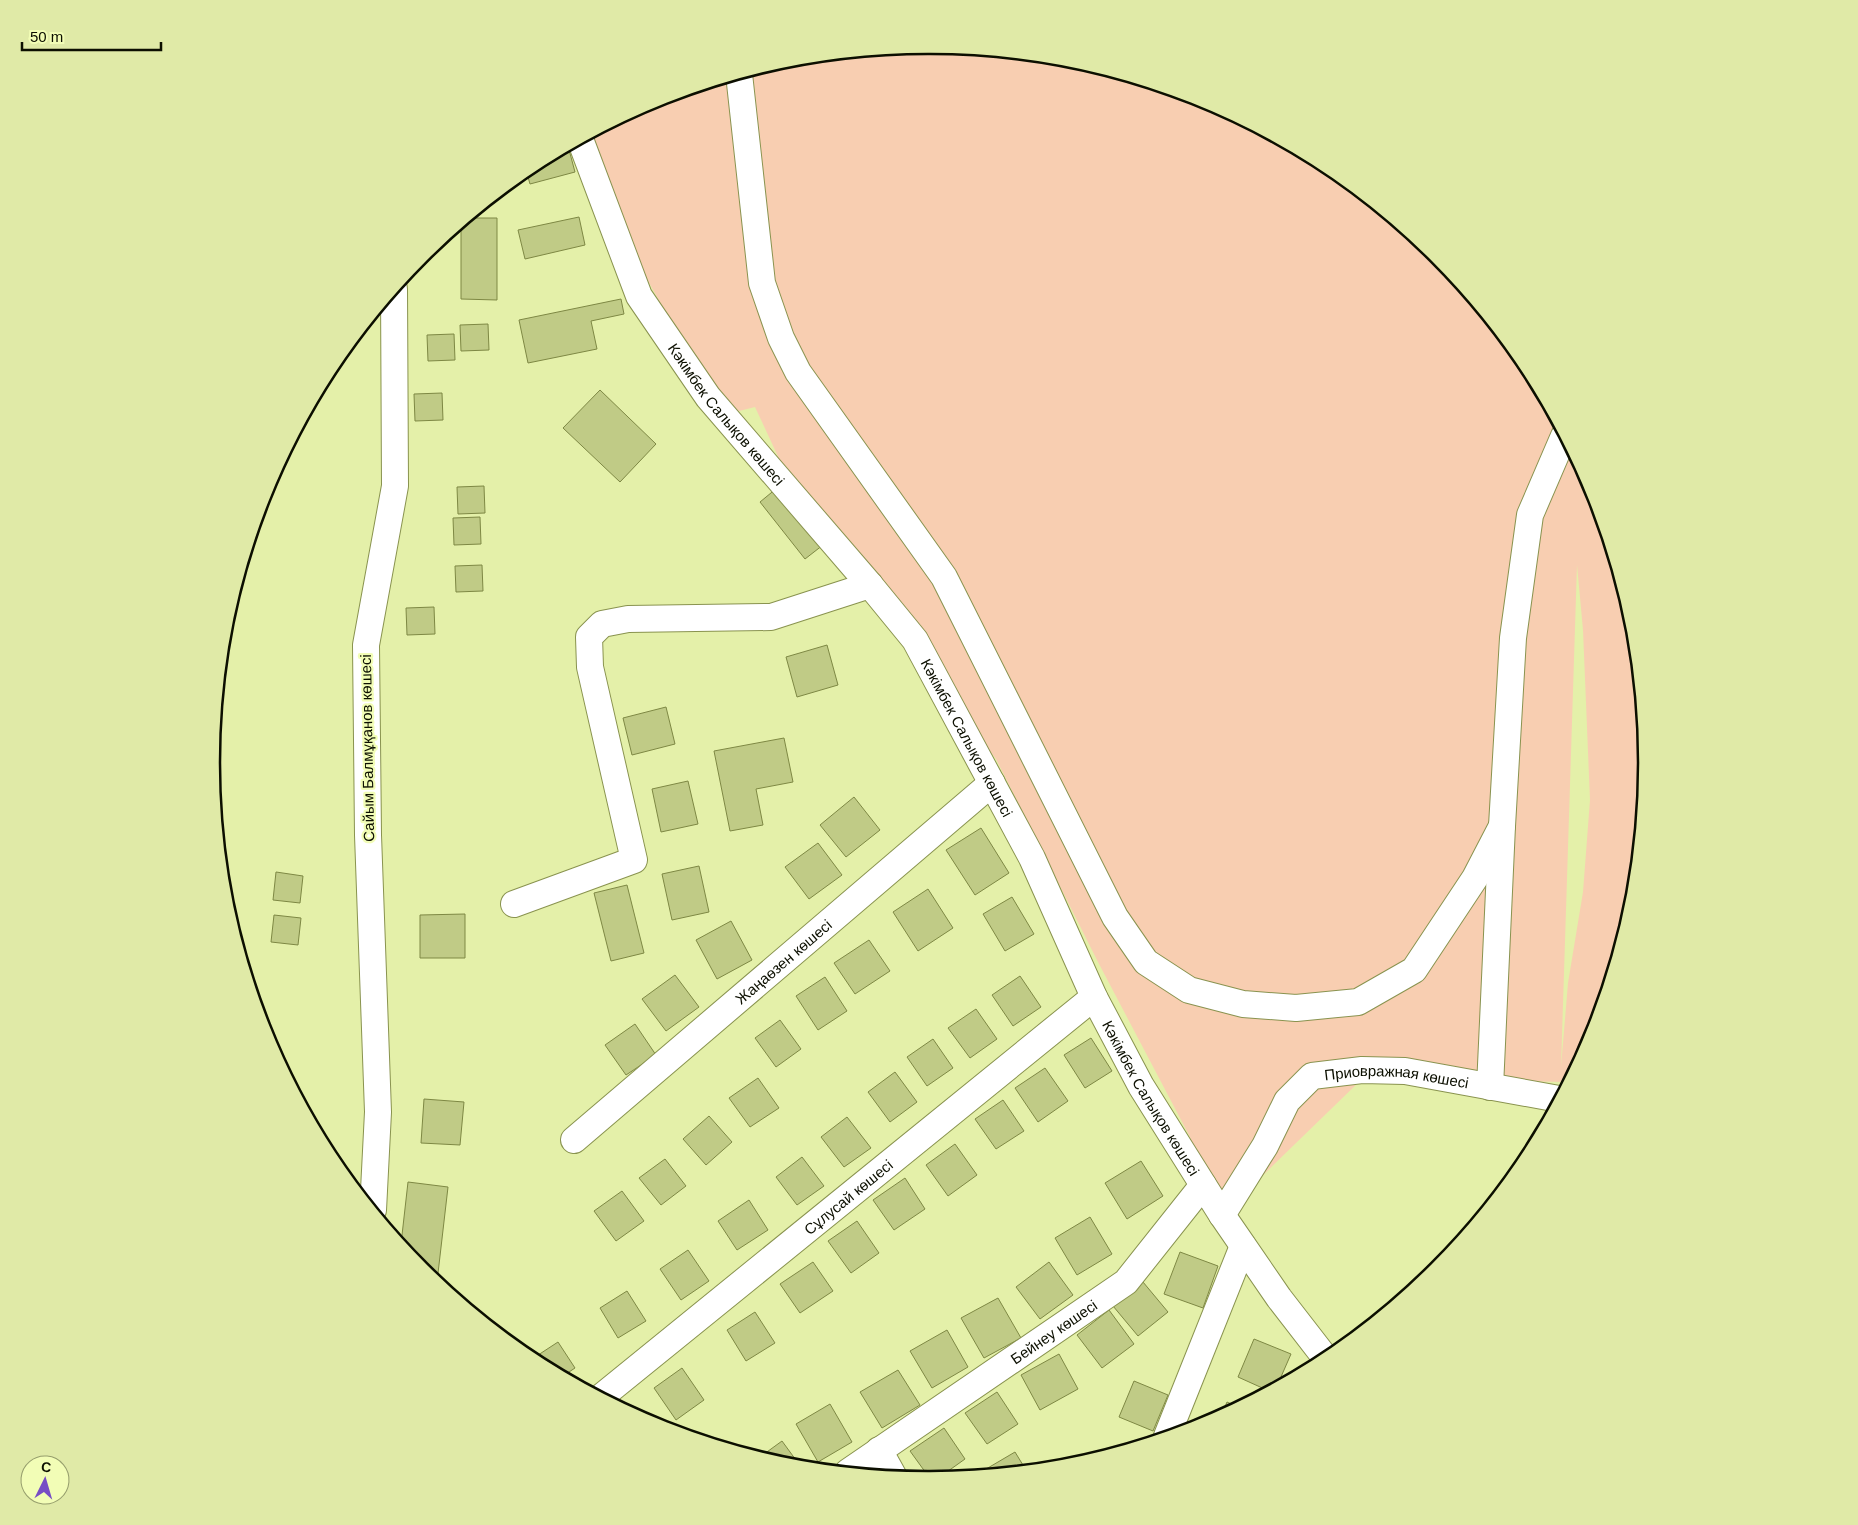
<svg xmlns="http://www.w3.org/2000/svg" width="1858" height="1525" font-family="Helvetica,sans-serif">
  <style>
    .green { fill: #f8ceb1; fill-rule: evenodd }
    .building { fill: #c0cb86; stroke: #7e8844 }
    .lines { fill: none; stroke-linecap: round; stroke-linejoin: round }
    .minor-casing { stroke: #89934f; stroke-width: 28 }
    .minor { stroke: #fff; stroke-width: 26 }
    .labels { text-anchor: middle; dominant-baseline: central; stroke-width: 4.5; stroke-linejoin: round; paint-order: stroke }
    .street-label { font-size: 15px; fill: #0c0f00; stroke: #f2fdb6 }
    .rim { fill: none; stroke: #0c0f00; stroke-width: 2.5 }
  </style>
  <rect width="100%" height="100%" fill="#e4f0a9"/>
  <!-- green -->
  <path class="green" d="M929,45L1069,59L1204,100L1328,166L1437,255L1526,364L1592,488L1594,495L1592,501L1595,497L1633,623L1646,763L1633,903L1592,1037L1568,1082L1362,1079L1222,1215L1203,1185L1190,1137L1098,962L996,759L801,506L755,407L723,415L605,204L584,137L655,100L789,59ZM1577,565L1583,630L1590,800L1583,892L1568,983L1561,1067Z"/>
  <!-- building -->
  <g class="building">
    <path d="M568,146L575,172L530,184L526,170Z"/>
    <path d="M579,217L585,245L525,259L518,230Z"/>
    <path d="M467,218H497V300L461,299V223Z"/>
    <path d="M621,299L624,314L591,321L597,349L528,363L519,320Z"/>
    <path d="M488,324L489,350L461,351L460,325Z"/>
    <path d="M454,334L455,360L428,361L427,335Z"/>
    <path d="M600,390L656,444L620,482L563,428Z"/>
    <path d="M442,393L443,420L415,421L414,394Z"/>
    <path d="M484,486L485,513L458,514L457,487Z"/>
    <path d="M777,488L823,545L805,559L760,502Z"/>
    <path d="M480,517L481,544L454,545L453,518Z"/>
    <path d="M482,565L483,591L456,592L455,566Z"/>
    <path d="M434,607L435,634L407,635L406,608Z"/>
    <path d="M827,645L838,685L797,697L786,657Z"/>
    <path d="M666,707L675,744L632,755L623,718Z"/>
    <path d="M784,738L793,782L756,789L763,825L730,831L714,751Z"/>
    <path d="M688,781L698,824L661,832L652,789Z"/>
    <path d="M854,797L880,830L846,857L820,825Z"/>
    <path d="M981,828L1009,873L975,895L946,850Z"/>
    <path d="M818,843L842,875L809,899L785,867Z"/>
    <path d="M699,866L709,912L672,920L662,874Z"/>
    <path d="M276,872L303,876L300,903L273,900Z"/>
    <path d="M627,885L644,953L611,961L594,893Z"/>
    <path d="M928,889L953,928L918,951L893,912Z"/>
    <path d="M1012,897L1034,934L1005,951L983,914Z"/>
    <path d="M465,914V958H420V915Z"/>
    <path d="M274,915L301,918L298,945L271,942Z"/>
    <path d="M731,921L752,960L717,979L696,940Z"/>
    <path d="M869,940L890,971L855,994L834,963Z"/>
    <path d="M675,975L699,1007L666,1031L642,999Z"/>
    <path d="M1020,976L1041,1007L1013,1026L992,995Z"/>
    <path d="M825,977L847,1011L818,1030L796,996Z"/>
    <path d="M976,1009L997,1039L970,1058L948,1028Z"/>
    <path d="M780,1020L801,1049L776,1067L755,1038Z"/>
    <path d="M635,1024L656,1055L626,1075L605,1045Z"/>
    <path d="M1091,1038L1112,1071L1085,1088L1064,1055Z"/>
    <path d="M933,1039L953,1068L927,1086L907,1057Z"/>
    <path d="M1045,1068L1068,1101L1038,1122L1015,1088Z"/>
    <path d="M895,1072L917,1102L890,1122L868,1092Z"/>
    <path d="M758,1078L779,1108L750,1127L729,1098Z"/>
    <path d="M424,1099L464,1102L460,1145L421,1143Z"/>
    <path d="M1003,1100L1024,1131L996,1149L975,1119Z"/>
    <path d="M709,1116L732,1142L706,1165L683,1139Z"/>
    <path d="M847,1117L871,1148L844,1167L821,1137Z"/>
    <path d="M955,1144L977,1175L948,1196L926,1165Z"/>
    <path d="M802,1157L824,1186L797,1205L776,1177Z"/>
    <path d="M665,1159L686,1186L661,1205L639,1178Z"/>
    <path d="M1141,1161L1163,1196L1127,1219L1105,1183Z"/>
    <path d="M905,1178L925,1209L894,1230L873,1200Z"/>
    <path d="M408,1182L448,1187L437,1282L421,1270L401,1244Z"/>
    <path d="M622,1191L644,1221L616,1241L594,1211Z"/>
    <path d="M749,1200L768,1230L737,1250L718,1221Z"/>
    <path d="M1090,1217L1112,1254L1077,1275L1055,1238Z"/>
    <path d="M857,1221L879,1253L851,1273L828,1241Z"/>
    <path d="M688,1250L709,1281L681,1300L660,1269Z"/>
    <path d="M1180,1252L1218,1266L1203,1308L1164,1294Z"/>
    <path d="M813,1262L833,1291L800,1313L780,1284Z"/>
    <path d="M1049,1262L1073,1295L1040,1319L1016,1287Z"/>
    <path d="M1143,1282L1168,1312L1138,1336L1113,1306Z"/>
    <path d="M627,1291L646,1321L618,1338L600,1308Z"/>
    <path d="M998,1298L1021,1338L984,1358L961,1318Z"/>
    <path d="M1109,1310L1134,1344L1102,1368L1077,1335Z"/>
    <path d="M755,1312L775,1343L746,1361L727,1330Z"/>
    <path d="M947,1330L968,1367L932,1388L910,1351Z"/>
    <path d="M1254,1339L1291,1354L1277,1386L1269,1391L1238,1377Z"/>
    <path d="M558,1342L575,1368L563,1376L532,1359Z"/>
    <path d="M1059,1354L1078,1389L1040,1410L1021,1375Z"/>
    <path d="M682,1368L704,1400L676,1420L654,1388Z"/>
    <path d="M898,1370L920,1405L882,1428L860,1392Z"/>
    <path d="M1134,1381L1168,1395L1153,1431L1119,1417Z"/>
    <path d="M997,1392L1018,1424L987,1444L965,1413Z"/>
    <path d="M1227,1402L1238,1407L1221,1416Z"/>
    <path d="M830,1404L852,1442L818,1462L796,1424Z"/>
    <path d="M944,1428L965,1459L937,1479L931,1480L910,1451Z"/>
    <path d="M782,1441L801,1467L789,1466L760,1457Z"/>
    <path d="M1015,1452L1026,1470L982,1475L981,1472Z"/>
  </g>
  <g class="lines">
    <!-- minor casing -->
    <g class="minor-casing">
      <g id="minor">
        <path d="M739,74L762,283L781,338L798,372L944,577L1115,917L1146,962L1189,990L1243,1004L1296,1008L1358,1002L1414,970L1475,878L1502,826"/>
        <path id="s1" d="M580,139L639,296L708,397L870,585L915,640L1032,858L1094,997L1141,1086L1222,1215L1279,1298L1327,1360"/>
        <path d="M514,904L634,860L590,667L589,637L602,624L628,619L771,617L870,585"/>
        <path d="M1490,1087L1502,826L1513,638L1530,515L1564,436"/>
        <path id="s2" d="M574,1140L992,783"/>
        <path d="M373,1210L378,1112L368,835L366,645L395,486L394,289"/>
        <path id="s3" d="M1222,1215L1265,1146L1287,1101L1312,1076L1362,1070L1405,1071L1559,1099"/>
        <path id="s4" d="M601,1397L1094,997"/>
        <path d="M1167,1436L1243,1246"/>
        <path d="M879,1450L894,1477"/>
        <path id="s5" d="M848,1472L1126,1282L1203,1185"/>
      </g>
    </g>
    <!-- minor -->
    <use href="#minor" class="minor"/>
  </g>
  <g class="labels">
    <!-- street labels -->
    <g class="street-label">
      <text stroke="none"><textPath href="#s1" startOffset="315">Кәкімбек Салықов көшесі</textPath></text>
      <text stroke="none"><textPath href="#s1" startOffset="720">Кәкімбек Салықов көшесі</textPath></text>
      <text transform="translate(367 748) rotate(-91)">Сайым Балмұқанов көшесі</text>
      <text stroke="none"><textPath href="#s2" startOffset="275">Жаңаөзен көшесі</textPath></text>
      <text stroke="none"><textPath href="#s3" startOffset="252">Приовражная көшесі</textPath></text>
      <text stroke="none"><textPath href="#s1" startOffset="1125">Кәкімбек Салықов көшесі</textPath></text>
      <text stroke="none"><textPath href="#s4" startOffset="318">Сұлусай көшесі</textPath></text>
      <text stroke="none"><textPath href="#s5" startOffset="249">Бейнеу көшесі</textPath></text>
    </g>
  </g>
  <!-- crop -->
  <path d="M0 0H1858V1525H0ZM928 54H930A708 708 0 0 1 1638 762V763A708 708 0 0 1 930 1471H928A708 708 0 0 1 220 763V762A708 708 0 0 1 928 54Z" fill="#e0eaa7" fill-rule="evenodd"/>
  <path class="rim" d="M928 54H930A708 708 0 0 1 1638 762V763A708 708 0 0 1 930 1471H928A708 708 0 0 1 220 763V762A708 708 0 0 1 928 54Z"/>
  <!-- north arrow -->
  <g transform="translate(45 1480) rotate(5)"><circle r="24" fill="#f2fdb6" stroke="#969e6d"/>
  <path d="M0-4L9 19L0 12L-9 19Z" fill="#774dc5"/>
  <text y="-8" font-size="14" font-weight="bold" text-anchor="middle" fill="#0c0f00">С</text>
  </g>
  <!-- scale -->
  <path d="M22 42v8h139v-8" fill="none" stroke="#0c0f00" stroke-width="2.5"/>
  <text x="30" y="42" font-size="15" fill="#0c0f00" stroke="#f2fdb6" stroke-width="4" paint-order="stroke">50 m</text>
</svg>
